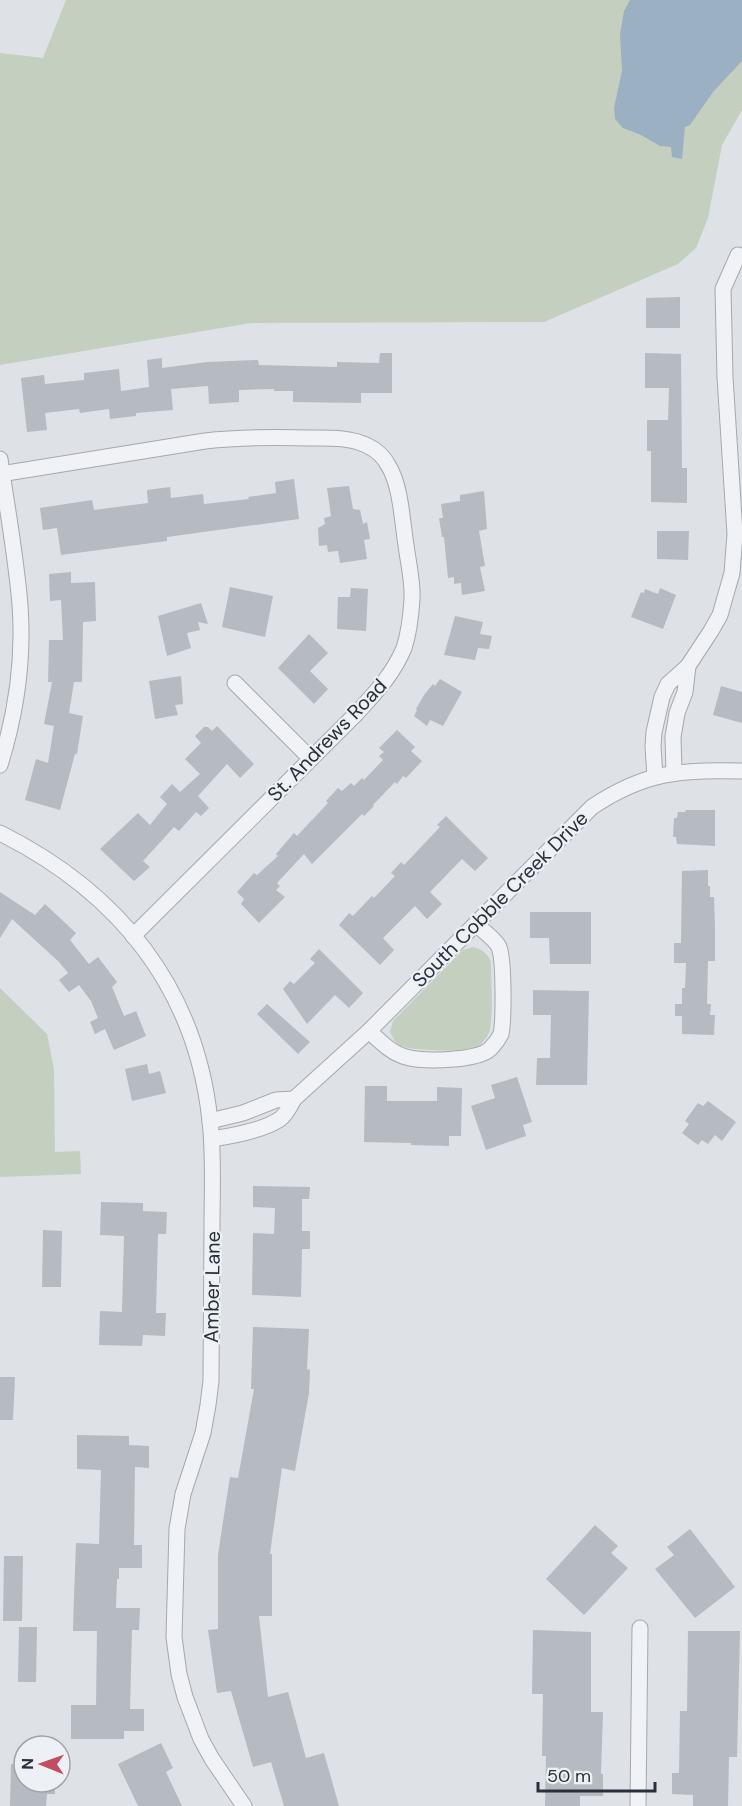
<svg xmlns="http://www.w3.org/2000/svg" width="742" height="1806" font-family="'DM Sans',sans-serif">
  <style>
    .green { fill: #c4cfc0 }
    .water { fill: #9cb0c4 }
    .building { fill: #b6bbc2 }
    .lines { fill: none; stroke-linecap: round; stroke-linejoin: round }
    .street-casing { stroke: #a4a8b0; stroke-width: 17 }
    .street { stroke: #f0f2f5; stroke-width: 15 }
    .labels { text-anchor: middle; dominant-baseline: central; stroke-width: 4.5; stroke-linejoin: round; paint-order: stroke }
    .street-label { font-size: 20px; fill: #29303c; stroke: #edf0f4 }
  </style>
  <rect width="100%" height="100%" fill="#dee1e6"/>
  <!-- green -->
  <g class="green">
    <path d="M66,0H742V110L722,145L708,218L696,248L678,264L544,322L251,323L0,365V53L43,58Z"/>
    <path d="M473,947C483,950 486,952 491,962C491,977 494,1023 488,1035C485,1040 480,1046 475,1048C463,1052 413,1051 401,1046C395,1043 393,1038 390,1032L393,1021L463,950Z"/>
    <path d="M0,988L47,1034L54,1069L55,1152L80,1151L81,1174L0,1177Z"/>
  </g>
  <!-- water -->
  <path class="water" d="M630,0H742V61L713,92L690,125L685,127L682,159L672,157L671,147L660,146L641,135L623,128L615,119L614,108L622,71L620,34L624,11Z"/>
  <!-- building -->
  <g class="building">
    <path d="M680,297V328H646V298Z"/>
    <path d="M380,353H392V393H361V403L293,402V391H274V389L239,390V402L209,404L208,386L171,389L173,410L136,413V416L110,419L109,409L80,413L79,409L45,413L47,430L27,432L21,378L44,375L45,384L84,380V373L119,369L121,391L149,387L147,360L162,358V368L207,362L258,360L259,365L337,367V362L379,363Z"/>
    <path d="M645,353L681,354L682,468H687V503L651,502V451H647V420H668L669,388H645Z"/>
    <path d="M294,479L299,519L167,537V541L61,555L57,528L43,530L40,508L92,500L94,510L148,503L147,490L170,487L171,498L203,494L204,504L249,499L248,497L276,493L275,482Z"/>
    <path d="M349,486L353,509L360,510L363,524L367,522L370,539L364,540L367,559L340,563L338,551L328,552L327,545L319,546L318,528L325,524L324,518L331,516L327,488Z"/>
    <path d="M484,491L487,529L479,531L485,566L480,567L485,591L462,595L461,583L454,584V577L448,578L444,537H442L439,518H443L441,504L460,501V495Z"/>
    <path d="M657,531H689L688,560L657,559Z"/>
    <path d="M71,572V583L95,582L96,621L83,622L82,682H74L69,713L83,716L77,754H75L60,810L25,800L36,759L48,763L54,726L44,724L52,682H48L49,640H63L61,600L50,601L49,574Z"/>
    <path d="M230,587L273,596L265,637L222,627Z"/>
    <path d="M351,588L368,589L366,631L337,629L338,597H350Z"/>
    <path d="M660,588L676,595L663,629L631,617L641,592L644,593L645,589L658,594Z"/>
    <path d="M201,603L208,624L198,622L200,630L187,633L191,648L167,656L158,616Z"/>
    <path d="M455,616L483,622L480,634L492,636L489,649L478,648L475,660L444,655Z"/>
    <path d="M309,634L328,653L310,671L328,689L314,704L278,668Z"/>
    <path d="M181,676L183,704L175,705L178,715L155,719L149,681Z"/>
    <path d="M440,679L462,692L443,726L430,720L427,726L414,716L417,710L416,709L424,695L433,684L435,686Z"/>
    <path d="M721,686L742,692V723L713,715Z"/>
    <path d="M217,726L254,764L240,778L227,764L198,796L209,808L201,816L196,812L179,831L174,827L143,861L150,867L134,881L100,849L138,813L150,825L167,804L160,797L172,784L180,792L200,774L185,759L201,743L195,736L204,727H208L212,731Z"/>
    <path d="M397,730L415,747L411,751L422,761L406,778L403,776L397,784L395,782L373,805L374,806L364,816L362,814L312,864L304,854L277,883L280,886L276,890L285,897L259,923L241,904L244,899L237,892L254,873L257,875L278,856L276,854L294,833L297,836L328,803L326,801L338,788L342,791L351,783L354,786L362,778L364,780L383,760L379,756L384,752L379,748Z"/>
    <path d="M686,810H715V846L677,844L676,837H673L674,818H677L678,812H685Z"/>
    <path d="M446,816L488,858L475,871L462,859L430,892L442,904L427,919L415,906L383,938L394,950L380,965L339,925L349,913L353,916L372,896L374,898L395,876L391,873L401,862L404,865L440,827L437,825Z"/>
    <path d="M708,870V886H710V897H714L715,927V961H708L707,1004H711L710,1015H715L714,1035L682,1034V1016H675V1004H682V988H685L686,963H674V943H681L682,871Z"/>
    <path d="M0,892L35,915L45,904L76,933L70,940L89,964L98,957L117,982L112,987L124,1016L136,1011L146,1036L114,1050L105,1029L95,1034L90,1022L98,1018L91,1001L79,985L69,992L59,980L68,973L59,962L12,919L0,938Z"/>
    <path d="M530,912H591V964H550L549,938H530Z"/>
    <path d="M319,949L363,993L349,1008L335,995L307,1024L283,989L290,981L294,984L315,963L310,959Z"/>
    <path d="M533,990L589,991L587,1085H536L537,1058H550L551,1015H533Z"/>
    <path d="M267,1004L310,1042L298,1054L257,1014Z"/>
    <path d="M147,1064L149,1074L160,1071L166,1093L132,1101L125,1069Z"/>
    <path d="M517,1077L532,1122L523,1125L526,1136L486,1150L471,1106L495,1098L491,1085Z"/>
    <path d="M365,1086H387V1101H437V1087L462,1088L461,1136H449V1146L411,1145V1143L364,1142Z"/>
    <path d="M708,1101L736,1122L722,1141L715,1135L708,1144L702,1140L698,1145L682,1133L689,1124L685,1121L698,1103L703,1106Z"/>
    <path d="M253,1186L310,1187L309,1199H302V1231H310V1249H302L301,1297L252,1295L253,1233L274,1234L275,1208L253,1207Z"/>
    <path d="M101,1202L143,1203V1211L167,1212L166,1234H158L156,1313H166L165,1336L143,1335L142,1346L99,1345L100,1311L122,1312L124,1236L100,1235Z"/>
    <path d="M43,1230L62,1231L61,1287H42Z"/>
    <path d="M253,1327L309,1329L307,1369L310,1370L309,1393L295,1471L282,1468L270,1554H272V1616H259L268,1697L288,1692L306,1758L324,1753L339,1806H284L271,1762L253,1767L231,1691L217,1693L208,1630L218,1629V1555L224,1515L230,1477L238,1478L254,1389H251Z"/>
    <path d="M0,1377H15L13,1420H0Z"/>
    <path d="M77,1435L129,1436V1445L149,1446V1468L135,1467L134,1545H142V1568H119V1579H117L116,1608H140L139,1630H132L130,1709H144V1731H124V1739H71V1705H96L97,1631H73L74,1596L76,1543L99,1544L101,1470L77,1469Z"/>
    <path d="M595,1525L618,1546L611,1553L628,1568L584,1615L546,1579Z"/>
    <path d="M690,1529L735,1587L695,1618L655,1569L674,1555L667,1547Z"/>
    <path d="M4,1556H23L22,1621H3Z"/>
    <path d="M19,1627H37L36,1682H18Z"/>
    <path d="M533,1630L591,1632V1712H603L601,1774H603V1796H580V1806H545L546,1756H542L543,1694H532Z"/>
    <path d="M688,1631H740L737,1757H729L728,1806H693V1795L672,1794V1773H679L680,1711H687Z"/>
    <path d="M161,1743L173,1768L166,1772L182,1806H138L118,1764Z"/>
    <path d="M11,1764H24V1782H55V1794H47L46,1806H10Z"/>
  </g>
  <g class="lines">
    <!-- street casing -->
    <g class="street-casing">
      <g id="street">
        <path d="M0,459C7,508 16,556 20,605C24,659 16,714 0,765"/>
        <path d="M0,474L205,441C240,437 275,437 310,438C330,438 350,437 368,446C376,450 384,457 388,465C401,485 402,521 406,545C408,562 413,581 412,599C411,615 409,633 404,648C393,675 374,694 356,714L133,936"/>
        <path d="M235,683L311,759"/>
        <path d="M674,772L673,737L677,713L685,692L688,666"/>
        <path d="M655,777L653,746L654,732L662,697L668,684L688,666L711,631L720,615L732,573L735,534L725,377L723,289L738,255"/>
        <path d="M0,833C118,892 196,987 210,1121C214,1156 212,1191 212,1226C212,1278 211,1329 211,1381L208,1405L203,1433L183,1494L177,1529L174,1637L179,1674L185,1697L201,1739L212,1759L244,1806"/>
        <path d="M369,1031C380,1041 391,1053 406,1057C424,1062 477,1061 490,1049C494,1045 499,1038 501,1034C504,1020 504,959 499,947C495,939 483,931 476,924"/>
        <path d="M210,1121L243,1113L276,1100L294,1099"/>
        <path d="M212,1139C232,1136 264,1130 280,1119C287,1114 290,1106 294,1099L369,1031L592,807C646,771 680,770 742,771"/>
        <path d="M638,1806L640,1628"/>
      </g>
    </g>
    <!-- street -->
    <use href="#street" class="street"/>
  </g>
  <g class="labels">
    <!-- street labels -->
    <g class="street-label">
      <text transform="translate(327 740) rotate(-46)">St. Andrews Road</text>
      <text transform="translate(500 899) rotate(-45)">South Cobble Creek Drive</text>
      <text transform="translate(212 1287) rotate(-89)">Amber Lane</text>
    </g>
  </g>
  <!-- north arrow -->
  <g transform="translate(42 1764) rotate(271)"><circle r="28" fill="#edf0f4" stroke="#9fa3aa" stroke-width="1.5"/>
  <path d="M0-4.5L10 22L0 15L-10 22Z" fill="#c24c62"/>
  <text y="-9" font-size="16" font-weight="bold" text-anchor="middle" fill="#29303c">N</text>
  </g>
  <!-- scale -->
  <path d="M538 1782v9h117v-9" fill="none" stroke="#29303c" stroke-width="3"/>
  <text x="547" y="1782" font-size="18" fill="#29303c" stroke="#edf0f4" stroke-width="4.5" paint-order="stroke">50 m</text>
</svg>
